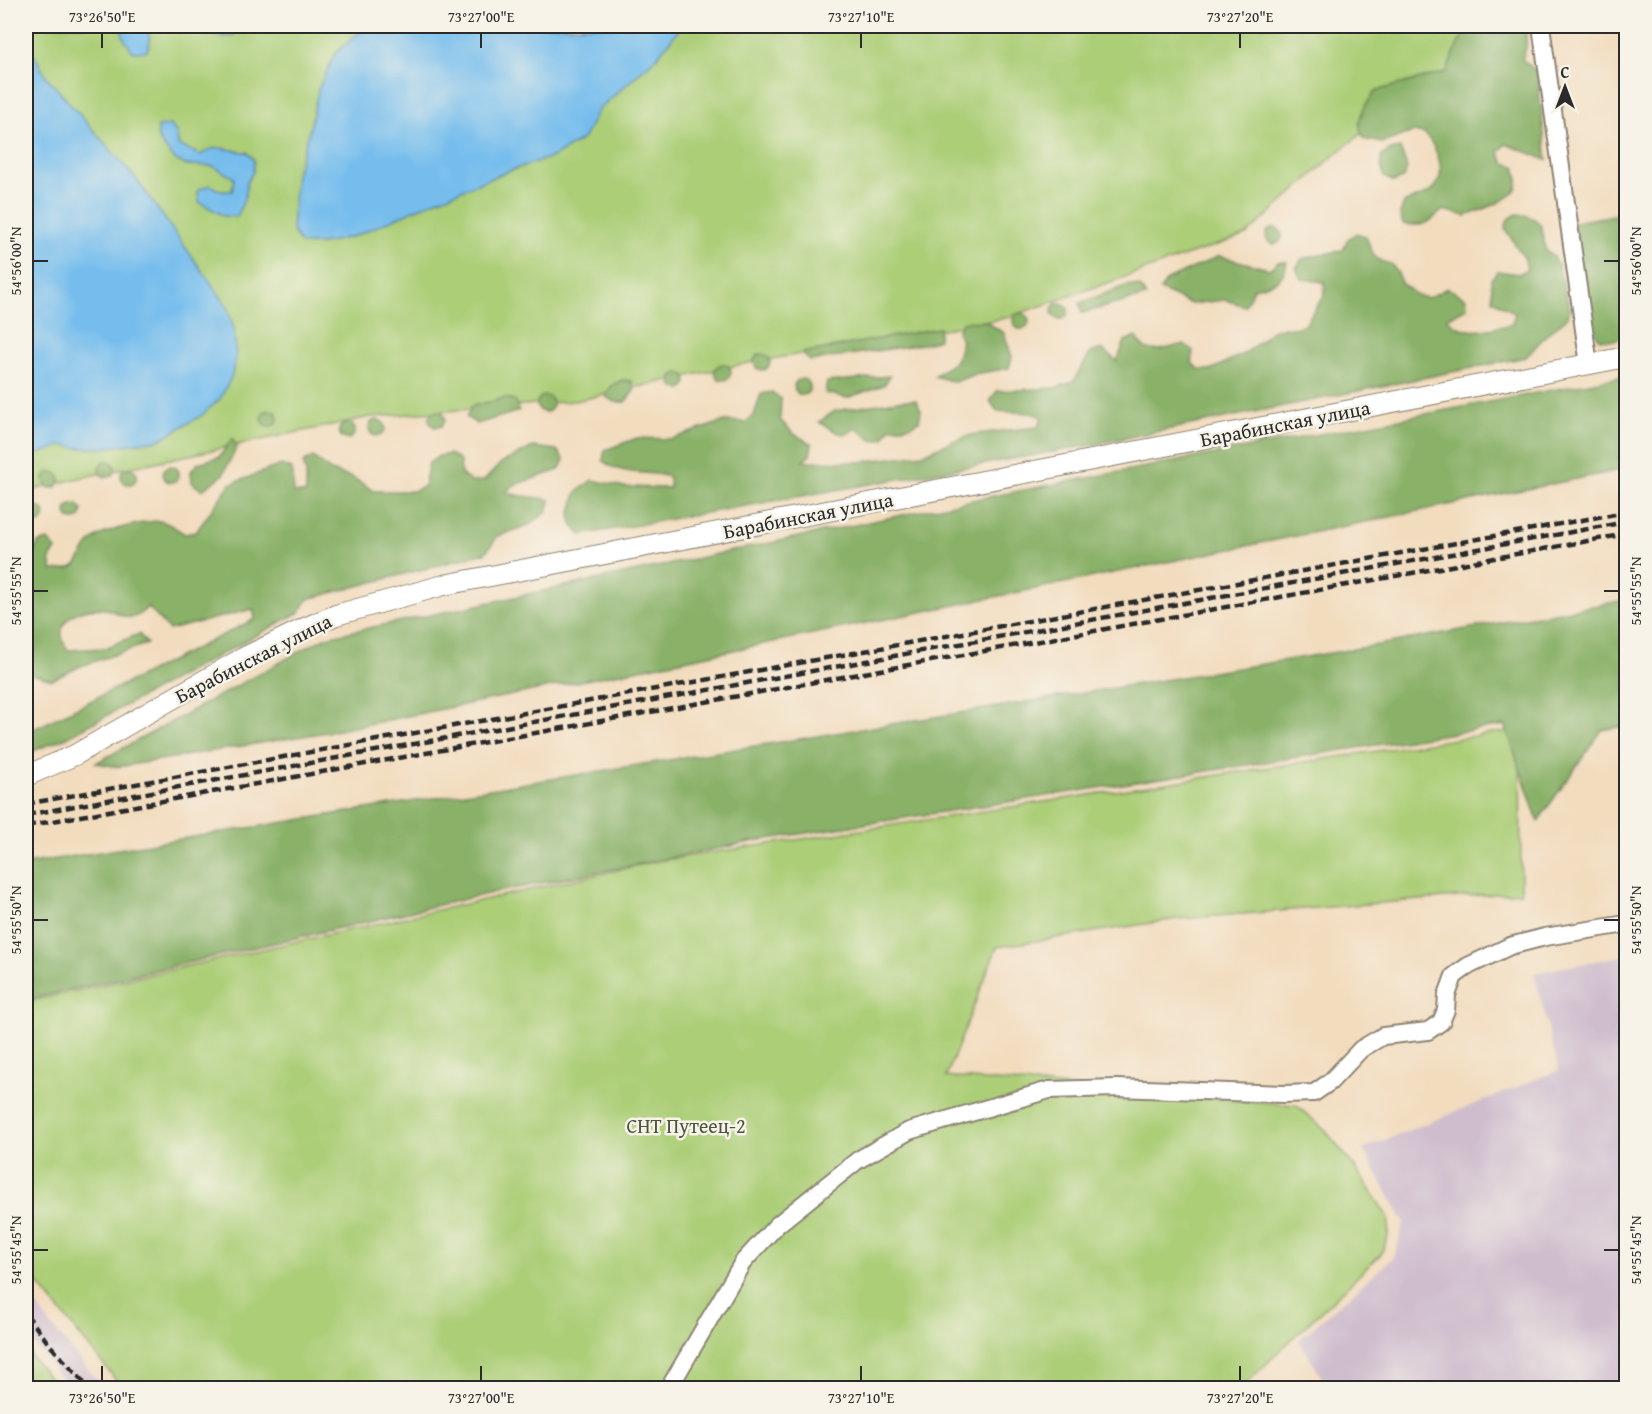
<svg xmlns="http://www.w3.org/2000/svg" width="1652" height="1414" font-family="'Gentium Book Plus',serif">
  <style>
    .industrial { fill: #cfbdce }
    .green { fill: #acce77; stroke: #6c7c51; stroke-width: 1.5 }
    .forest { fill: #89b168; stroke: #5a6e4a; stroke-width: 1.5 }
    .water { fill: #76bded; stroke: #50748c; stroke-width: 1.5 }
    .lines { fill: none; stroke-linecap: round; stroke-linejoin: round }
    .minor-casing { stroke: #8e8474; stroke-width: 20 }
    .major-casing { stroke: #8e8474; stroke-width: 22 }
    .minor { stroke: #fff; stroke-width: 16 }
    .major { stroke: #fff; stroke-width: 20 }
    .rail { stroke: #2b2b2b; stroke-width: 4.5; stroke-dasharray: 9 4.5; stroke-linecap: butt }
    .ticks { fill: none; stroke: #2b2b2b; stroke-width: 2 }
    .labels { text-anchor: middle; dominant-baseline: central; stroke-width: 5; stroke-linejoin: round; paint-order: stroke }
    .street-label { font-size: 20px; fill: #2b2b2b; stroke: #f7f3e8 }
    .park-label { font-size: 20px; fill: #4b543e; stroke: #f7f3e8 }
    .neatline { fill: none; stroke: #2b2b2b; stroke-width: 2 }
    .ticks-label { font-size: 15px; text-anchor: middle; fill: #2b2b2b }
  </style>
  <rect width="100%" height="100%" fill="#f7f3e8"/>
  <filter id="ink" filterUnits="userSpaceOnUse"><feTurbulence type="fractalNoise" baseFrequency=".0167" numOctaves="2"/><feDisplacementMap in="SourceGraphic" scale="12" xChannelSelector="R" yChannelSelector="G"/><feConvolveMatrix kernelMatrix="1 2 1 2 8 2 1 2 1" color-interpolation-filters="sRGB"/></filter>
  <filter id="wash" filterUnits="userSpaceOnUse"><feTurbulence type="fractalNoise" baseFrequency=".008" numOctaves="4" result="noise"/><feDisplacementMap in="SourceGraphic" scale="24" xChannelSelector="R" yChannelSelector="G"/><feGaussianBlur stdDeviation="1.35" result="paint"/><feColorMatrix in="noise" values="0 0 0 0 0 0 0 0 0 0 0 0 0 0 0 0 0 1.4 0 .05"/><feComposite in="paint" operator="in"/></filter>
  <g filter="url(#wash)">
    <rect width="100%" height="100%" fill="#f2dcbe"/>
    <!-- industrial -->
    <g class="industrial">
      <path d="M1626,955V1388H1328L1299,1340L1394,1257L1404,1222L1363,1149L1559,1070L1534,973Z"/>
      <path d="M26,1291L50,1324L95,1378L107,1388H72L51,1366L26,1332Z"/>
    </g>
    <!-- green -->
    <g class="green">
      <path d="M26,26H1515L1397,104L1330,159L1246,235L1006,318L743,364L575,401L370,417L75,479L26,492Z"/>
      <path d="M1520,729L1521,892L1177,919L997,947L946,1077L1296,1105L1325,1130L1357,1170L1389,1219L1388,1237L1381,1254L1241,1388H126L116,1380L39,1285L26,1264V1002L658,861Z"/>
      <path d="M26,1350L58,1388H26Z"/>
    </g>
    <!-- forest -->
    <g class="forest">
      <path d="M1471,26H1526V48L1522,59L1537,72L1547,160L1506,144L1499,152L1504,163L1515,166C1517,174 1520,182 1516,189C1509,201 1479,211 1466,216L1443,210C1427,224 1425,227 1403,224L1400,214L1404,203C1412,199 1424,196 1431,191C1450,176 1437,148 1425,134L1413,132L1382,143L1364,139C1353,119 1364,109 1375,91L1446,72L1460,40Z"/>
      <path d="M1400,148L1407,168L1404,178L1394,182L1384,177L1381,166V156L1391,150Z"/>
      <path d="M1626,213V244L1620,258L1621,267L1626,271V337L1614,340L1600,339L1590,327L1574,222Z"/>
      <path d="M1517,214C1543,216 1543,228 1545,250L1553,255L1558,265L1570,309L1566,319L1548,333L1526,357L1086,446L581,535L573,526L570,516L576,493L592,480L625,487L670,488L669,477C647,470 622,477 603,461L605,450L637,438L671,439L725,421L746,422L754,415L761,394L772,392L781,399L780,420L794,434L812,444L810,455L803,461L859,462L923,454L953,441L975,434L1038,427L1042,417L1032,413L997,411L990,401L997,391L1054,388L1073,382L1090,353L1102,349L1117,361L1125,341L1136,337C1147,359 1164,348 1184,344L1193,351L1192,363L1200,370H1211L1247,352L1272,331L1284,327L1295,328L1305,324L1325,294L1324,282L1301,279L1296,268L1302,259L1343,250L1347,240L1356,233L1366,236C1372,251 1373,262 1391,264L1398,273L1401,283L1418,296L1428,298L1447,288L1466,298L1467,308L1447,318C1462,338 1490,329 1512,324L1515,313L1493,300L1491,279L1498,271L1518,274L1527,270L1525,259L1505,229L1508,219Z"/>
      <circle cx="1274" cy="236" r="8"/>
      <path d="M1219,256L1269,269L1278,262H1287C1284,283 1272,283 1254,288L1245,306L1225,300L1191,304L1160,290L1167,280Z"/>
      <path d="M1128,285L1140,287L1146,296L1082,313L1080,303Z"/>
      <circle cx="1060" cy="311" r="8"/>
      <circle cx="1021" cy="321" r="8"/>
      <path d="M985,321L1004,333L1012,357L1009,368L975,374L955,382L934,376L956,361L962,341L957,332L962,322Z"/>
      <path d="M939,328V339L929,343L810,361L802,353Z"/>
      <circle cx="762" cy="362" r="8"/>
      <circle cx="723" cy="372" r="8"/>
      <circle cx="679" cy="381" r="8"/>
      <path d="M890,376L884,385L847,398L825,393L827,382Z"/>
      <path d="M1626,376V469L339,730L118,767L96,763L326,637L982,498Z"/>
      <circle cx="802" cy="387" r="8"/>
      <path d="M622,380L632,381L634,391L625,402H614L605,396L612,385Z"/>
      <circle cx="545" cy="404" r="8"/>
      <path d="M505,398L515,400L519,411L477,424L466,417L472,406Z"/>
      <path d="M903,400H916L921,410L919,421L910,426L890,428L884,438L873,441L856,428L847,434L838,433L819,422L835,411Z"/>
      <circle cx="270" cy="418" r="8"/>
      <circle cx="437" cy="419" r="8"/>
      <circle cx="377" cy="428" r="8"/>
      <circle cx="347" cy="431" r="8"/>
      <path d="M232,439L237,447L222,476L202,490L192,483L191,471L198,463L219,457Z"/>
      <path d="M533,447L557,450L564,460L559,470L514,485L506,492C520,499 535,495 550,500L547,512L529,525L498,536L485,553L308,599L300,612L65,738L26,754V733L255,619L253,609L169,630L148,607C142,612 136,619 128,617C120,616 113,610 106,609C79,605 49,621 68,650L105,648L139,634L147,644L81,666L52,680L31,674L26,670V566L38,543L48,540L56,549L50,559L52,570C87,571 75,556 93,540C104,530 146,521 160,521C168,522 178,530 185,534L196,532L230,484L281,465L292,469L294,493H306V472L303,463L313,457L331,471L353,478L374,491H414L424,486L429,463L439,456L450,454L460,461L461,474L471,482L484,481L501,463Z"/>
      <circle cx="107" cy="469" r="8"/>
      <circle cx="171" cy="474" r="8"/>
      <circle cx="129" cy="476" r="8"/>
      <circle cx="52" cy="480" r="8"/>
      <circle cx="74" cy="512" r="8"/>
      <circle cx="37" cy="515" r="8"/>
      <path d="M1626,600V726L1602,730L1538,821L1505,725L761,840L496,892L26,1000V864L1361,648Z"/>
    </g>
    <!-- water -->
    <g class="water">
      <path d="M123,26H149L148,27L150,42L147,51L133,52L124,39L121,29Z"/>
      <path d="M208,26H234V35C224,38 219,37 210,33Z"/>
      <path d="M373,26H682L657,57L598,110L584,138L555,156L509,171L432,202L355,236L321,244H301L292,230L296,174L310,128L318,90L335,54L364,28Z"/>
      <path d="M26,39L45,75L137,180L226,304L234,329L236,359L231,378L220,399L201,416L159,440L102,448H77L64,445L26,458Z"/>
      <path d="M170,125L177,133L178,145L201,155C220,141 226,152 247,152L254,160L253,172L247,182L246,194L237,217L224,216L199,202L198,190L210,185L221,191H232L234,178L213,166L185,165L174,159L158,139V127Z"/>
    </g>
  </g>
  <g filter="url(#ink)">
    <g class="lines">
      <!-- minor casing -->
      <g class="minor-casing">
        <g id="minor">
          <path d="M1541,26L1589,365"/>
          <path d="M669,1388L743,1262L777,1225L858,1160L909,1131L1049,1090L1116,1088L1284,1094L1314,1093L1330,1082L1361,1049L1383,1036L1428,1031L1441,1022L1446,1010L1447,995L1454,976L1468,966L1510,946L1545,937L1626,924"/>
        </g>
      </g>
      <!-- major casing -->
      <g class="major-casing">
        <path id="major" d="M26,776L75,755L243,658L307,627L336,615L444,585L1626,357"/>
      </g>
      <!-- minor -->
      <use href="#minor" class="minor"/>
      <!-- major -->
      <use href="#major" class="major"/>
      <!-- rail -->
      <g class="rail">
        <path d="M26,804L1626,512"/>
        <path d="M26,815L1626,522"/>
        <path d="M26,826L1626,534"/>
        <path d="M26,1314L49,1344L89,1388"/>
      </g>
    </g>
  </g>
  <!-- ticks -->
  <path class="ticks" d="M102,33V48M481,33V48M861,33V48M1240,33V48M33,261H48M1604,261H1619M33,591H48M1604,591H1619M33,920H48M1604,920H1619M33,1250H48M1604,1250H1619M102,1366V1381M481,1366V1381M861,1366V1381M1240,1366V1381"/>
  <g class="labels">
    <!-- street labels -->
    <g class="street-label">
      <text transform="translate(1285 423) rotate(-11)">Барабинская улица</text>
      <text transform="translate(808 515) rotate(-11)">Барабинская улица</text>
      <text transform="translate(253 658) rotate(-27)">Барабинская улица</text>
    </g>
    <!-- park labels -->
    <g class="park-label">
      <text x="686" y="1125">СНТ Путеец-2</text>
    </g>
  </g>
  <!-- margin -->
  <rect width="1652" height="1414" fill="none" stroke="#f7f3e8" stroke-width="66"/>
  <!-- north arrow -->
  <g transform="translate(1565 87)" stroke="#f7f3e8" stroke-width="4.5" paint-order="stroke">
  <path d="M0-4.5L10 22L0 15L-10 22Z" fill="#2b2b2b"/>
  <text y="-9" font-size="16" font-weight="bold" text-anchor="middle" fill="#2b2b2b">С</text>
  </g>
  <rect x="33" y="33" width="1586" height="1348" class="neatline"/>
  <g class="ticks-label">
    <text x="102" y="22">73°26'50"E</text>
    <text x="481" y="22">73°27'00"E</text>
    <text x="861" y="22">73°27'10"E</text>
    <text x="1240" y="22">73°27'20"E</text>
    <text transform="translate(16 261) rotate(-90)" y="5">54°56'00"N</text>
    <text transform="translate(1636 261) rotate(-90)" y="5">54°56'00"N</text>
    <text transform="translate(16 591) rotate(-90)" y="5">54°55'55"N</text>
    <text transform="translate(1636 591) rotate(-90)" y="5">54°55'55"N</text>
    <text transform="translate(16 920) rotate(-90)" y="5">54°55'50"N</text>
    <text transform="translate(1636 920) rotate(-90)" y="5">54°55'50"N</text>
    <text transform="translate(16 1250) rotate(-90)" y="5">54°55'45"N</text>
    <text transform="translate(1636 1250) rotate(-90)" y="5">54°55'45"N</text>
    <text x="102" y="1403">73°26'50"E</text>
    <text x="481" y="1403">73°27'00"E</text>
    <text x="861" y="1403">73°27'10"E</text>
    <text x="1240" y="1403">73°27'20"E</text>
  </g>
</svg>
